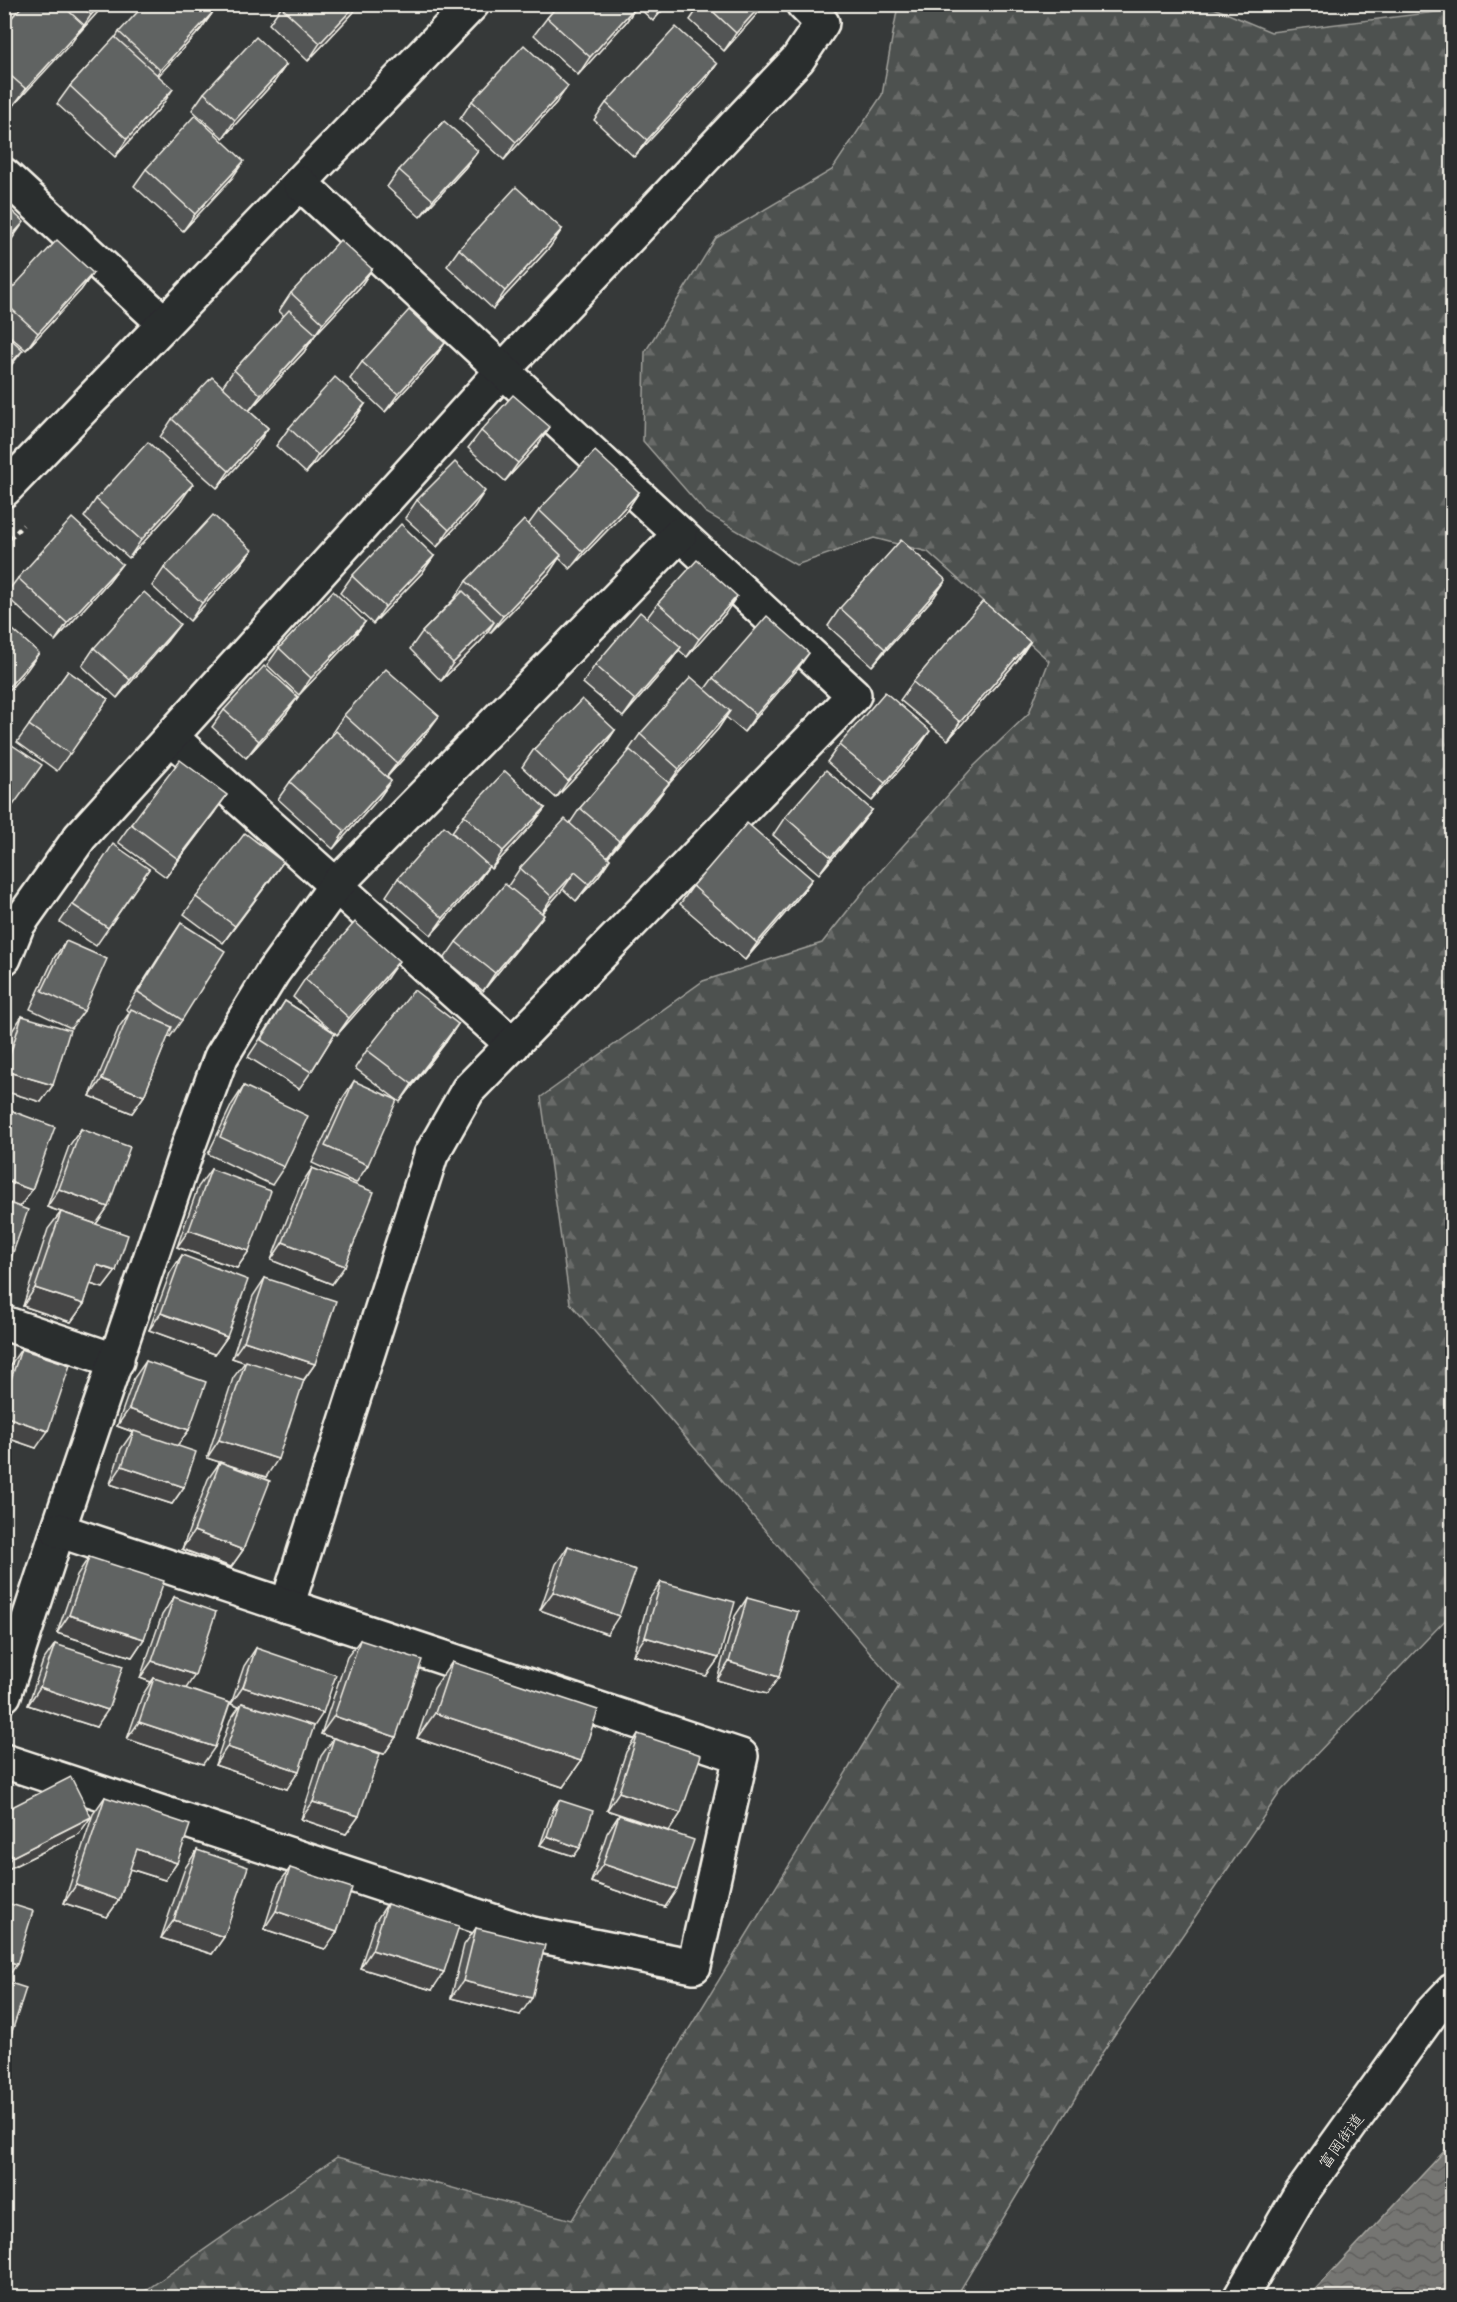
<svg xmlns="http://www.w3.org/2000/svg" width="1457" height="2302" font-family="'Playpen Sans','Klee One',sans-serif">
<defs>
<pattern id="forest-firs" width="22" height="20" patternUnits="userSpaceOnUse" patternTransform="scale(1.5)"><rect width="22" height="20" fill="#4e514f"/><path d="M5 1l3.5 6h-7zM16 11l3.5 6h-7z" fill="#686a68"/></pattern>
<pattern id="water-waves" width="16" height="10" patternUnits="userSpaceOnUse" patternTransform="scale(1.5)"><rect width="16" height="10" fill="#757572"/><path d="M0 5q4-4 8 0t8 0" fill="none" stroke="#5f5e5c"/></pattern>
</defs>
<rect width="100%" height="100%" fill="#363939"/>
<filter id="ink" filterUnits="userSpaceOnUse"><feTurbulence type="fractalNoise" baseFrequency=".0167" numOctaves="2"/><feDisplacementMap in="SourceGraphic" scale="12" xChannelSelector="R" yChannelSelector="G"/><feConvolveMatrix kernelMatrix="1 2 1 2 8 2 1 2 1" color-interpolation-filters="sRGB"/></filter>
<g filter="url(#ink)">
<polygon fill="url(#forest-firs)" stroke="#a1a19c" stroke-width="1.5" points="898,5 1207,5 1271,32 1452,10 1452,1613 1281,1791 1102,2053 956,2297 135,2298 337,2157 572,2220 899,1686 570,1303 541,1097 703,981 822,943 869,884 973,767 1029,713 1049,661 928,552 874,538 796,565 705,512 643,441 645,352 716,238 832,170 882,95"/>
<polygon fill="url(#water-waves)" stroke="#a8a7a1" stroke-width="1.5" points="1452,2143 1452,2297 1308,2297"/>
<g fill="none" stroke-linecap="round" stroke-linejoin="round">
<defs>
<g id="minor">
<polyline points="4,175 164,323"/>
<polyline points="4,490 472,4"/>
<polyline points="171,737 513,1045"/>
<polyline points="4,958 17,926 80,837 504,369 798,59 822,23 803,4"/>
<polyline points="4,1323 117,1361"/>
<polyline points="287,1606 431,1155 468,1090 854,695 300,183"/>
<polyline points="4,1695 58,1530 188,1147 221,1057 273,972 336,885 680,534"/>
<polyline points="4,1761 532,1934 694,1966 741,1756 58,1530"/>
<polyline points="1240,2298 1298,2198 1431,2013 1452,1991"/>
</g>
</defs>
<use href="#minor" stroke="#f4f1e8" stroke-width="38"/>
<polyline stroke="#f4f1e8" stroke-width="4" stroke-dasharray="4.5 4.5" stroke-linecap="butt" points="4,545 23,525"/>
<use href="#minor" stroke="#2a2d2e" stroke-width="33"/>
</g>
<g fill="#535554" stroke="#f4f1e8" stroke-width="1.5">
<polygon points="24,4 105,4 13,106 4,98 4,26"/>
<polygon points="283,4 359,4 353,13 308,61 269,24"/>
<polygon points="559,4 668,4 653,21 637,6 626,22 578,75 534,35 547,18"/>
<polygon points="701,4 766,4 724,51 690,20"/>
<polygon points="213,12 201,29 158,76 161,107 115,157 57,104 70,86 116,37 119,32"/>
<polygon points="717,64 705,81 634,157 594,120 606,103"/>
<polygon points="286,65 274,82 223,138 192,110 204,93"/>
<polygon points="472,101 556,103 504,160 460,119"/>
<polygon points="478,151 465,168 420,217 387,187 399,170"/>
<polygon points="146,169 232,178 183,231 134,186"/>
<polygon points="562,229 550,247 493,309 447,266 459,249"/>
<polygon points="372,269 360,287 315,335 304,352 249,411 268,428 256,446 217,488 160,437 172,419 222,387 234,370 284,316 279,311 291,293"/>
<polygon points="93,273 81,290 26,350 4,331 4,297"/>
<polygon points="445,343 432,361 385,412 350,379 362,362"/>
<polygon points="365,404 353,422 306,473 276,446 289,428"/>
<polygon points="481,431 538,445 505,481 468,448"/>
<polygon points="639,492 627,510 570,569 559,558 549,573 490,633 488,631 482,640 441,681 410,649 422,632 454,599 466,581 528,525 539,510"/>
<polygon points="96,499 181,501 129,558 84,517"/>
<polygon points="417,500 473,509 437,547 405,518"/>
<polygon points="252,550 239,567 190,621 152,586 164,568"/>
<polygon points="434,556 422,573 373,624 340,593 352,576"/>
<polygon points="122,564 109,581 55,641 5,595 18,578"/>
<polygon points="934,597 872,666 828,626 840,608"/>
<polygon points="658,603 725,614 687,657 679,650 668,665 623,717 583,683 595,665 647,618"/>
<polygon points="365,622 352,639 299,695 267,665 279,648"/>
<polygon points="167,641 117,698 82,666 94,648"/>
<polygon points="1030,642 1018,660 948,740 900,700 913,682"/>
<polygon points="797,670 744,732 726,717 718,729 667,786 656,801 608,857 610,859 598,877 576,901 563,889 542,913 544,915 531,932 483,991 444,959 456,942 508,886 520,868 570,823 580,808 629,752 628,751 640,734 705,689 713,678"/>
<polygon points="68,671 108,699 57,771 17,742"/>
<polygon points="298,697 286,714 246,758 212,727 224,710"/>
<polygon points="344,715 426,734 387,777 391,781 379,798 333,849 278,799 290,782 333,734 332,733"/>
<polygon points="615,730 603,748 556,798 522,767 534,749"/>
<polygon points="839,745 918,749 872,801 827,762"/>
<polygon points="545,808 532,825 491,869 488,866 477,883 431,935 386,896 398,878 468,848 452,832 464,815"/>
<polygon points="872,810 859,827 819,874 773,835 785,817"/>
<polygon points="214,813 166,877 118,842 131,824"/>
<polygon points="101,862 149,869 96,946 60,922"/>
<polygon points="283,862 223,943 184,914 196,897"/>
<polygon points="812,879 800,896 745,960 680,904 693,886"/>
<polygon points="181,923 182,1020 170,1037 168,1036 144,1096 132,1113 90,1096 119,1027 130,1012 126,1009 169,941"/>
<polygon points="66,941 84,1011 71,1028 30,1009 54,958"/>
<polygon points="387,978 337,1035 335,1033 311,1072 299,1089 248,1057 285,1001 332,1031 293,997 305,979"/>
<polygon points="22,1016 53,1085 41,1102 4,1091 4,1051 10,1034"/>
<polygon points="458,1024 446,1042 400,1102 355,1068 367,1050"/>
<polygon points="354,1081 368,1165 356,1183 312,1163 342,1099"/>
<polygon points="244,1086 284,1167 272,1185 208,1154 232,1104"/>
<polygon points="81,1129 108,1207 96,1224 116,1271 103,1288 90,1284 84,1304 71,1322 23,1306 48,1229 61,1212 81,1219 47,1207 69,1146"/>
<polygon points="312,1168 332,1284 271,1260 300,1186"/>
<polygon points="211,1169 249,1251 237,1268 177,1247 198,1187"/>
<polygon points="182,1255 227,1337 215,1354 149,1330 170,1273"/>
<polygon points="265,1278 315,1364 304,1380 266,1477 207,1458 233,1378 245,1362 232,1358 253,1296"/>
<polygon points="21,1349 36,1448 4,1437 4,1381 9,1367"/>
<polygon points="146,1361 177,1446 184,1487 172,1504 110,1484 121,1449 133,1432 117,1426 134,1378"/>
<polygon points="220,1462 243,1550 231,1567 182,1549 208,1479"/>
<polygon points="568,1546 607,1634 540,1610 556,1564"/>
<polygon points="89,1557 144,1639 132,1657 57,1633 77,1575"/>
<polygon points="661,1582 719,1658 706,1676 633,1655 649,1599"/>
<polygon points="174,1597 186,1689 203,1764 127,1739 142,1696 151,1682 140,1678 162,1615"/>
<polygon points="747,1598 767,1694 717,1680 735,1616"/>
<polygon points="360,1640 396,1737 384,1754 321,1734 347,1657"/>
<polygon points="55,1644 96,1727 28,1705 43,1661"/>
<polygon points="256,1648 287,1789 215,1765 230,1720 239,1707 231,1704 244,1666"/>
<polygon points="452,1662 581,1761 563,1787 417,1738 434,1688"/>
<polygon points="638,1734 681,1813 669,1831 607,1810 626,1752"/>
<polygon points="334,1738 359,1816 346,1834 301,1819 321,1756"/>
<polygon points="105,1797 177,1863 165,1880 130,1869 119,1900 107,1917 64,1903 93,1814"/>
<polygon points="559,1800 574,1856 540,1845 553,1809"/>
<polygon points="4,1811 79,1834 4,1871"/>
<polygon points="619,1815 665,1907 591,1882 607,1833"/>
<polygon points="197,1850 224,1937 212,1954 161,1938 185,1868"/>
<polygon points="290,1868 325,1949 264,1929 278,1885"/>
<polygon points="387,1904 432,1990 360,1968 375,1922"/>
<polygon points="476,1928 520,2015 451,1998 464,1945"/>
</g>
<g fill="#444545" stroke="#f4f1e8" stroke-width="1.5">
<polygon points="101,4 105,4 79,33 91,15"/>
<polygon points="357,4 359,4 353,13 308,61 320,43"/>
<polygon points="638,4 626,22 578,75 590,57"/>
<polygon points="665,4 668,4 653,21"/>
<polygon points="762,4 766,4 724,51 736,33"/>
<polygon points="213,12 201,29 148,87 160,70"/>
<polygon points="84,25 72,42 13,106 26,89"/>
<polygon points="717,64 705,81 634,157 647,140"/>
<polygon points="286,65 274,82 223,138 235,120"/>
<polygon points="568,86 556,103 504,160 516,142"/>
<polygon points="173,89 161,107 115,157 127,139"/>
<polygon points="478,151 465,168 420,217 433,200"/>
<polygon points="244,161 232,178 183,231 195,214"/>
<polygon points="24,222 12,239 4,248 4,244"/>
<polygon points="562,229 550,247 493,309 505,291"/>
<polygon points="372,269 360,287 315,335 304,352 248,412 261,395 312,339 323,323"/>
<polygon points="93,273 81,290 26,350 38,333"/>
<polygon points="445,343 432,361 385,412 398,394"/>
<polygon points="23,350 10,367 4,374 4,370"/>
<polygon points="365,404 353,422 306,473 318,455"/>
<polygon points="550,427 538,445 505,481 518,463"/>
<polygon points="268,428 256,446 217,488 229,471"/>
<polygon points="193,484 181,501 129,558 141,540"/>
<polygon points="485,491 473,509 437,547 449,530"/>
<polygon points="639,492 627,510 570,569 583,552"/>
<polygon points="252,550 239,567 190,621 202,603"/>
<polygon points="561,555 549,573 490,633 503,616"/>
<polygon points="434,556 422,573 373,624 385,607"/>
<polygon points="122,564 109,581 55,641 67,623"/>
<polygon points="946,580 934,597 872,666 885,649"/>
<polygon points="737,596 725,614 687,657 699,639"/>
<polygon points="365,622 352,639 299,695 311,678"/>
<polygon points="494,622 482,640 441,681 453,663"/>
<polygon points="180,624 167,641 117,698 130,680"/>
<polygon points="1030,642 1018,660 948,740 960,722"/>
<polygon points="681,647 668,665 623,717 635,700"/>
<polygon points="39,653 27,670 4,696 4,692"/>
<polygon points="809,653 797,670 744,732 756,715"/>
<polygon points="298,697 286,714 246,758 259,741"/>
<polygon points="730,711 718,729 667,786 679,769"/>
<polygon points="439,716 426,734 384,780 397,763"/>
<polygon points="615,730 603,748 556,798 568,781"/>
<polygon points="930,731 918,749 872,801 885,783"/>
<polygon points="391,781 379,798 333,849 345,831"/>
<polygon points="669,783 656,801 606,858 619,841"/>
<polygon points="227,795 214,813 166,877 178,859"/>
<polygon points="545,808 532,825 491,869 503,851"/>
<polygon points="872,810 859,827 819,874 831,857"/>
<polygon points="610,859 598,877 576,901 589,884"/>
<polygon points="283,862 271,879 223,943 235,926"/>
<polygon points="489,866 477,883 431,935 443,918"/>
<polygon points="575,872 563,889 540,915 552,897"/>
<polygon points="812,879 800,896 745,960 757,943"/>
<polygon points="544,915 531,932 483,991 495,973"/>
<polygon points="399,961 387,978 337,1035 349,1018"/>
<polygon points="458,1024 446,1042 400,1102 412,1084"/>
<polygon points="5,1071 53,1085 41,1102 4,1091 4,1072"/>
<polygon points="102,1079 144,1096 132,1113 90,1096"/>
<polygon points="4,1180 32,1190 19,1208 4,1202"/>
<polygon points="59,1189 108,1207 96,1224 47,1207"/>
<polygon points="189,1230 249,1251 237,1268 177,1247"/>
<polygon points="283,1242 345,1266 332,1284 271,1260"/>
<polygon points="4,1262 9,1264 4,1270"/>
<polygon points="97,1265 116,1271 103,1288 85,1282"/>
<polygon points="35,1288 84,1304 71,1322 23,1306"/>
<polygon points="161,1313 227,1337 215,1354 149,1330"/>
<polygon points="244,1341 315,1364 302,1382 232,1358"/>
<polygon points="129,1409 189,1430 176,1447 117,1426"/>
<polygon points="4,1416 48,1431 36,1448 4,1437"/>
<polygon points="219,1440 278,1459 266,1477 207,1458"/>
<polygon points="122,1466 184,1487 172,1504 110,1484"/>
<polygon points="194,1531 243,1550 231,1567 182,1549"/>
<polygon points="553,1592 619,1616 607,1634 540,1610"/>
<polygon points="69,1615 144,1639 132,1657 57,1633"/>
<polygon points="645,1637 719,1658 706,1676 633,1655"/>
<polygon points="152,1661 195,1675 183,1693 154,1678 151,1682 140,1678"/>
<polygon points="729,1662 779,1677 767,1694 717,1680"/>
<polygon points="40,1687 108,1710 96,1727 28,1705"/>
<polygon points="243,1687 323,1713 311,1731 242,1703 239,1707 231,1704"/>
<polygon points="435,1713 581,1761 563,1787 417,1738"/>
<polygon points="334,1716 396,1737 384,1754 321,1734"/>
<polygon points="139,1722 215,1747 203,1764 127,1739"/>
<polygon points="227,1747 299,1771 287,1789 215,1765"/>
<polygon points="619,1792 681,1813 669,1831 607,1810"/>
<polygon points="313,1802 359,1816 346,1834 301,1819"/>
<polygon points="91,1817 79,1834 4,1871 4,1867 12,1857"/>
<polygon points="547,1836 580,1848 574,1856 540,1845"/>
<polygon points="137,1849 177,1863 165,1880 124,1867"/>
<polygon points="603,1864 677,1889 665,1907 591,1882"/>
<polygon points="76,1885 119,1900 107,1917 64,1903"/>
<polygon points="276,1911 337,1932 325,1949 264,1929"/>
<polygon points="174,1920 224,1937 212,1954 161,1938"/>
<polygon points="372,1950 444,1972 432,1990 360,1968"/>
<polygon points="4,1960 17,1964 5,1981 4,1981"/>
<polygon points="463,1981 532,1998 520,2015 451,1998"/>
<polygon points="4,2039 9,2041 4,2046"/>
</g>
<g fill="#616362" stroke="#f4f1e8" stroke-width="1.5">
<polygon points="24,4 61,4 84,25 26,89 4,70 4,26"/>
<polygon points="79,4 101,4 91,15"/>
<polygon points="145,4 205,4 213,12 160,70 119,32"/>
<polygon points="283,4 357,4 320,43 281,7"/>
<polygon points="559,4 638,4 590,57 547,18"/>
<polygon points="705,4 762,4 736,33"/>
<polygon points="676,27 717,64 647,140 606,103"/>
<polygon points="115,37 173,89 127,139 70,86"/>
<polygon points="256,37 286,65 235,120 204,93"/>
<polygon points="524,45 568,86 516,142 472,101"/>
<polygon points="195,115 244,161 195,214 146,169"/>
<polygon points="444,121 478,151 433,200 399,170"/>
<polygon points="516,187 562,229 505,291 459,249"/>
<polygon points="4,204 24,222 4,244"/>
<polygon points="57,240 93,273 38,333 4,302 4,297"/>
<polygon points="340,240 372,269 323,323 291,293"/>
<polygon points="289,310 316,334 261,395 234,370"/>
<polygon points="409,310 445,343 398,394 362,362"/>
<polygon points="4,333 23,350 4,370"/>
<polygon points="212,377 268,428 229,471 172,419"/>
<polygon points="335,377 365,404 318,455 289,428"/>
<polygon points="513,395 550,427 518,463 481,431"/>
<polygon points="148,442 193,484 141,540 96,499"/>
<polygon points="595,451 639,492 583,552 539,510"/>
<polygon points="455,462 485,491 449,530 417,500"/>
<polygon points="213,515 252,550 202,603 164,568"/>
<polygon points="72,518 122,564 67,623 18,578"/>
<polygon points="524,520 561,555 503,616 466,581"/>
<polygon points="401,524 434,556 385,607 352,576"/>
<polygon points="901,540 946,580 885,649 840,608"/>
<polygon points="697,560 737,596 699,639 658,603"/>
<polygon points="333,591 365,622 311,678 279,648"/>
<polygon points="463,591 494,622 453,663 422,632"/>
<polygon points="144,592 180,624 130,680 94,648"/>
<polygon points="983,601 1030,642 960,722 913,682"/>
<polygon points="640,612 681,647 635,700 595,665"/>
<polygon points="767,616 809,653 756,715 713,678"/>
<polygon points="4,622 39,653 4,692"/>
<polygon points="264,666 298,697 259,741 224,710"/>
<polygon points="386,669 439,716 397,763 344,715"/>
<polygon points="68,671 108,699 70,754 29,725"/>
<polygon points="691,677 730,711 679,769 640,734"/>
<polygon points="885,692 930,731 885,783 839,745"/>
<polygon points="582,699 615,730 568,781 534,749"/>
<polygon points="336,731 391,781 345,831 290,782"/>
<polygon points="9,743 42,765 4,818 4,749"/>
<polygon points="630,750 669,783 619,841 580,808"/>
<polygon points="180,760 227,795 178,859 131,824"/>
<polygon points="826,770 872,810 831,857 785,817"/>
<polygon points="505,771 545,808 503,851 464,815"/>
<polygon points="565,819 610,859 589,884 575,872 552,897 520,868"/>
<polygon points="747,823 812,879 757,943 693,886"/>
<polygon points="444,826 489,866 443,918 398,878"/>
<polygon points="245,833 283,862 235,926 196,897"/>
<polygon points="113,844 149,869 108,928 73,905"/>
<polygon points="505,884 544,915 495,973 456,942"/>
<polygon points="355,922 399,961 349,1018 305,979"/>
<polygon points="181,923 225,951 182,1020 138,992"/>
<polygon points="66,941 107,959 84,1011 42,991"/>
<polygon points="414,990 458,1024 412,1084 367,1050"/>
<polygon points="285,1001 335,1033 311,1072 261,1040"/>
<polygon points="131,1009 172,1027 144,1096 102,1079"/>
<polygon points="22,1016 70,1030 53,1085 5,1071"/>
<polygon points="354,1081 397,1100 368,1165 325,1146"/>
<polygon points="244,1086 308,1116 284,1167 220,1137"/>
<polygon points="4,1108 55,1127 32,1190 4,1180"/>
<polygon points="81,1129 130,1147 108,1207 59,1189"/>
<polygon points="312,1168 374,1192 345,1266 283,1242"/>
<polygon points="211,1169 271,1191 249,1251 189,1230"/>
<polygon points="4,1201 28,1210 9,1264 4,1262"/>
<polygon points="61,1212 128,1235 116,1271 97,1265 84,1304 35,1288"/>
<polygon points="182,1255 248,1280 227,1337 161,1313"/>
<polygon points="265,1278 336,1301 315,1364 244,1341"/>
<polygon points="21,1349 70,1365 48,1431 4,1416 4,1400"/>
<polygon points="146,1361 206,1382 189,1430 129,1409"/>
<polygon points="246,1361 304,1380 278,1459 219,1440"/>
<polygon points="134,1431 196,1452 184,1487 122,1466"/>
<polygon points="220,1462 270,1481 243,1550 194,1531"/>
<polygon points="568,1546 636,1570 619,1616 553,1592"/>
<polygon points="89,1557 164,1581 144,1639 69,1615"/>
<polygon points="661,1582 735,1602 719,1658 645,1637"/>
<polygon points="174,1597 216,1612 195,1675 152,1661"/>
<polygon points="747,1598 798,1612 779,1677 729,1662"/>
<polygon points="360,1640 422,1660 396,1737 334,1716"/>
<polygon points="55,1644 123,1666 108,1710 40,1687"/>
<polygon points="256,1648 336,1675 323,1713 243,1687"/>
<polygon points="452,1662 598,1710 581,1761 435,1713"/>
<polygon points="154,1678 230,1703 215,1747 139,1722"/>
<polygon points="242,1703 314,1726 299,1771 227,1747"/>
<polygon points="638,1734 701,1755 681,1813 619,1792"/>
<polygon points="334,1738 380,1754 359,1816 313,1802"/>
<polygon points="71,1777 91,1817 12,1857 4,1842 4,1811"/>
<polygon points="105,1797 190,1825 177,1863 137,1849 119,1900 76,1885"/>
<polygon points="559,1800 593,1811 580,1848 547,1836"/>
<polygon points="619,1815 694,1840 677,1889 603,1864"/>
<polygon points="197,1850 248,1867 224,1937 174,1920"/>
<polygon points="290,1868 352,1888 337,1932 276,1911"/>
<polygon points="4,1902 33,1911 17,1964 4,1960"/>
<polygon points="387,1904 459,1926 444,1972 372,1950"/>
<polygon points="476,1928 545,1945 532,1998 463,1981"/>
<polygon points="4,1981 26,1988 9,2041 4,2039"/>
</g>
</g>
<g text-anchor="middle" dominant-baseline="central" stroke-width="4.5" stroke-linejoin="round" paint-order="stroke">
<g font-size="16" fill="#f4f1e8" stroke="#2a2d2e">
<text transform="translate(1340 2140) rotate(-54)">富岡街道</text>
</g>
</g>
<rect width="1457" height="2302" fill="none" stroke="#2a2d2e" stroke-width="24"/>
<rect x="12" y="12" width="1433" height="2278" fill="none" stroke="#f4f1e8" stroke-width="2" filter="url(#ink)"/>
</svg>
